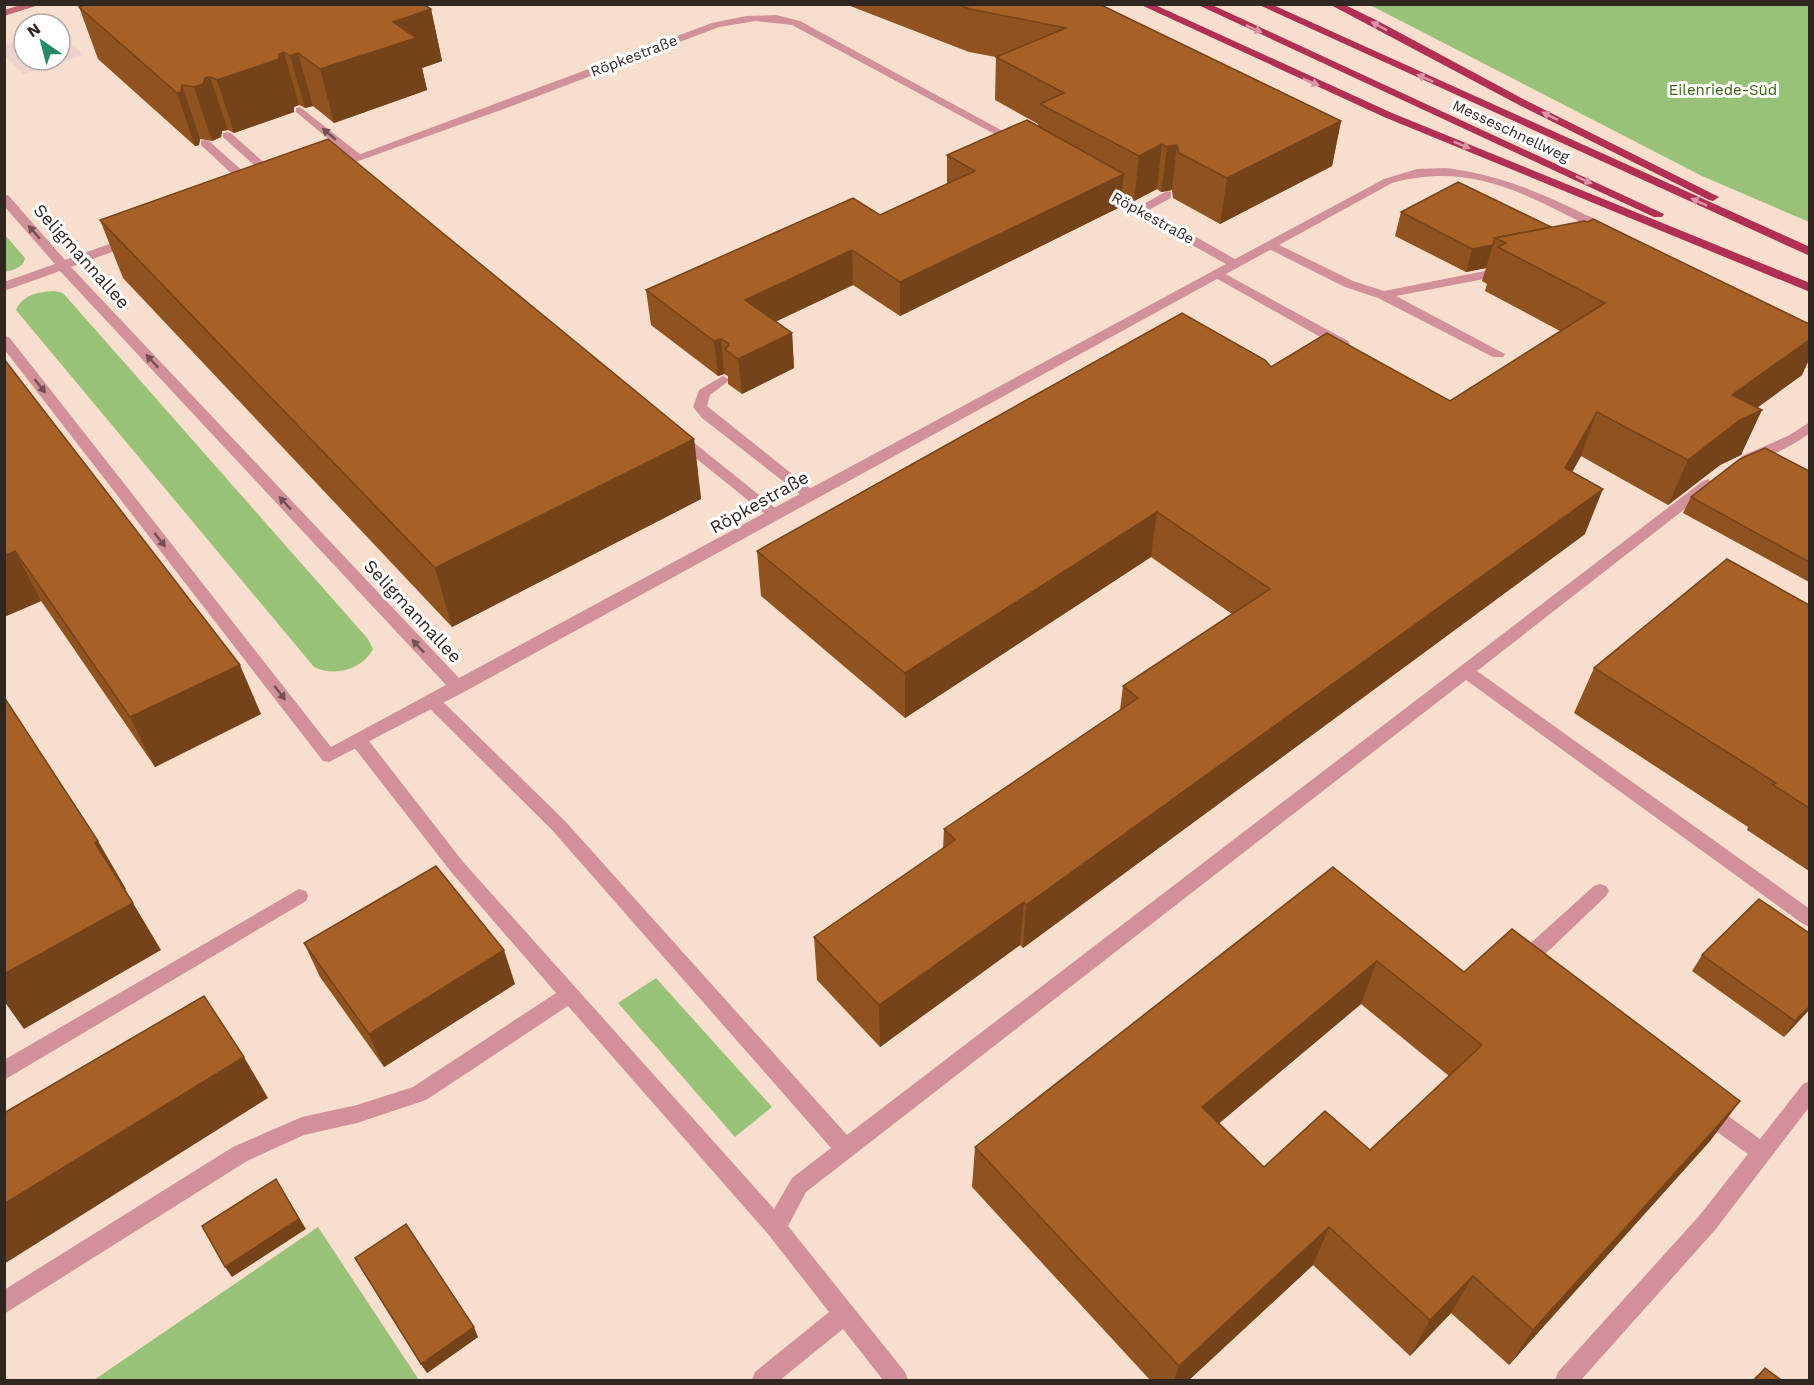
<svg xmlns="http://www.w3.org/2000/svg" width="1814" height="1385" font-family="'Work Sans',sans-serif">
<rect width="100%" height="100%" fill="#f8decc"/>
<polygon fill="#ecd3cd" points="60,33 84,55 23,74 5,56 5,45 24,39 24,60 60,60"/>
<g fill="#98c277">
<polygon points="1370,5 1809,5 1809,222 1702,176"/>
<path d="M5,235L25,258C23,268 13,270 5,272Z"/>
<path d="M54,291L63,293L368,639L373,649C362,670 334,677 314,667L16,310C22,295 38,292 54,291Z"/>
<polygon points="656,978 772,1107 735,1137 618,1003"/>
<polygon points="318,1227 419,1380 94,1380"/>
</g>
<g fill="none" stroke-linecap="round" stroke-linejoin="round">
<g fill="#d1909a" fill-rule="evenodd">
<polygon points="300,107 361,155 361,159 353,159 296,112 296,108"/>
<polygon points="227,132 231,133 280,177 280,181 272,181 223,137 223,133"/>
<polygon points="205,140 209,141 257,184 257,190 249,190 201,145 201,141"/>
<polygon points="1167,191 1171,192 1171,198 1143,213 1139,214 1133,210"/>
<polygon points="1271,241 1353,281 1384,291 1505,267 1509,268 1511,271 1505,275 1396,296 1505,354 1503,357 1493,357 1378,298 1345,287 1267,248 1265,245 1267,242"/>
<polygon points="1218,270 1348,341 1350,344 1348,347 1338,347 1214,277 1212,274"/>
<polygon points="723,376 730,380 710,395 707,406 816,493 818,496 816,499 806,499 702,418 693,407 699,390"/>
<path d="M1810,422V433C1797,443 1756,466 1742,462L1740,459L1742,456L1788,436Z"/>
<polygon points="677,432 682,433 780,512 782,515 780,518 770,518 672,439 670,436"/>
<polygon points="1708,479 1715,484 1713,487 1477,671 1810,909 1810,927 1803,924 1466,680 806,1192 788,1226 905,1372 908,1380 883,1380 843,1329 780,1380 752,1380 755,1372 829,1312 768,1234 568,1006 426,1100 357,1123 304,1135 247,1161 4,1314 4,1290 233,1147 302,1117 357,1105 413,1087 556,993 452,873 353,746 351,741 353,736 359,735 365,736 464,863 774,1209 792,1178 831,1148 553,831 427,706 425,702 427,698 439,698 565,821 847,1135 1703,481"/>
<polygon points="1600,884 1606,886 1609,891 1606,896 1540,959 1536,971 1529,973 1522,971 1519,965 1524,949 1594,886"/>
<polygon points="299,889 306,891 308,896 306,901 4,1080 4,1060"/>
<polygon points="1810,1081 1810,1106 1715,1230 1581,1380 1555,1380 1558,1372 1699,1216 1748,1154 1699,1119 1696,1112 1699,1105 1706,1103 1713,1105 1760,1139 1803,1084"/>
</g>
<g fill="#d1909a" fill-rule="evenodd">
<polygon points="776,15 800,21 1023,142 1021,144 1013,144 792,25 756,21 719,27 512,106 336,169 332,170 326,167 712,23 746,16"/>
<path d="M1446,168C1495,174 1537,191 1582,213C1592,218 1606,223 1614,231L1612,234H1604C1532,198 1475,160 1392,183L464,692L329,762L323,761L4,349V336L9,337L331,747L446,685L60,271L4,291V282L55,264L4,206V195H8L65,260L126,238H134L136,241L134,244L71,267L459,678L1226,264L1099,193V187H1107L1235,259L1384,179L1417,169Z"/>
</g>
<polygon fill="#c36676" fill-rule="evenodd" points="24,4 42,4 4,16 4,10"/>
<g fill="#b02f52" fill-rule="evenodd">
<polygon points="1139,4 1153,4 1392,113 1810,283 1810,292 1384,117"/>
<polygon points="1196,4 1210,4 1664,214 1662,217 1654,217"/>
<polygon points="1257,4 1271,4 1810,247 1810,256"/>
<polygon points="1329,4 1343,4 1376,20 1527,101 1719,197 1713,201 1709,200 1519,105"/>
</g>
</g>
<g fill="#905320" fill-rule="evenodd">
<polygon points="845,4 1099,4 1341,121 1332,166 1220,224 1173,198 1172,190 1161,192 1157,189 1134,201 1122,194 1120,207 900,316 853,285 776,321 792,333 794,368 742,394 728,384 728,376 724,374 718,376 651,325 646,290 880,215 947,184 947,155 1038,127 1038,124 995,100 996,57 969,52"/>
<polygon points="79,7 431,9 442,61 422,68 427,90 334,123 313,106 305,108 299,105 294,107 294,112 234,133 228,130 222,131 221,137 212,141 200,139 199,145 195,146 98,59"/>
<polygon points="1458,182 1802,375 1757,408 1741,455 1720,465 1668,505 1581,456 1572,472 1585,534 1023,948 1020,945 880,1047 817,980 814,937 943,848 944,829 1120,710 1123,686 1232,614 1151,557 905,718 761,596 757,551 1271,367 1450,401 1560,331 1485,291 1487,284 1482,281 1486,268 1466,272 1395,236 1401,212"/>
<polygon points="100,220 694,439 701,499 452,627 123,278"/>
<polygon points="4,359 261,714 155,767 41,601 4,617"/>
<polygon points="1809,471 1809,582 1683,513 1691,497"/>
<polygon points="1809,605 1809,871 1747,830 1748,827 1574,713 1594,668"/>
<path d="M1333,867L1464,972L1740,1101L1710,1141L1509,1365L1451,1313L1410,1356L1313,1265L1189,1380H1150L972,1187L975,1147ZM1361,1004L1449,1076L1370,1150L1264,1167L1219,1123Z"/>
<polygon points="304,943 515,984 384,1067 320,977"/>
<polygon points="1702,955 1809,1010 1784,1037 1692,971"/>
<polygon points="355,1258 478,1337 427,1373"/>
<polygon points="1765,1368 1781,1380 1752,1380"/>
</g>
<g fill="#75431a">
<polygon points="431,9 442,61 422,68 427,90 334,123 320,69 393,22"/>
<polygon points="284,52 299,105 294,107 294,112 234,133 217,80"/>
<polygon points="298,53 313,106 305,108 290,56"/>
<polygon points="210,77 228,130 222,131 221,137 212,141 194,87 205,78"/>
<polygon points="182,85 200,139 199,145 195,146 177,93"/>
<polygon points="1341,121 1332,166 1220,224 1227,178"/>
<polygon points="1162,144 1157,189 1134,201 1139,156"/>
<polygon points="1177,145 1172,190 1161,192 1167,147"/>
<polygon points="1124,174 1120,207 900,316 900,282"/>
<polygon points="1493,245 1486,268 1466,272 1472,249"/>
<polygon points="852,250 853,285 748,335 745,300"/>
<polygon points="792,333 794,368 742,394 738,359"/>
<polygon points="721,339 724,374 718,376 714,341"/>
<polygon points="1809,340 1809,360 1802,375 1712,440 1732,395"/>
<polygon points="1762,410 1741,455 1720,465 1668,505 1688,460 1740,420"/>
<polygon points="1597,412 1581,456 1549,513 1565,468"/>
<polygon points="694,439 701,499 452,627 435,568"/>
<polygon points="1603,489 1585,534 1023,948 1026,905"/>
<polygon points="1157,512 1151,557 905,718 905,673"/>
<polygon points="15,551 41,601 4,617 4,556"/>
<polygon points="240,665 261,714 155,767 130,717"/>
<polygon points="98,841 126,889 123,891 95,843"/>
<polygon points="1024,902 1020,945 880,1047 879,1005"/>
<polygon points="133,903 161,950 24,1029 4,1001 4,974"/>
<polygon points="504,950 515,984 384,1067 369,1034"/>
<polygon points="1377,961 1361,1004 1191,1147 1202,1107"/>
<polygon points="1809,1007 1809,1010 1784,1037 1795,1021"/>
<polygon points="244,1057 268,1098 4,1264 4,1204"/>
<polygon points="1740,1101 1710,1141 1509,1365 1533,1330"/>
<polygon points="276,1179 306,1229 232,1277 225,1267"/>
<polygon points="1329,1227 1313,1265 1189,1380 1174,1380 1179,1366"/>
<polygon points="1473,1276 1451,1313 1410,1356 1430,1320"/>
<polygon points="474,1327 478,1337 427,1373 421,1364"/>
</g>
<g fill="#a76025" stroke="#75431a" stroke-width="1.5" fill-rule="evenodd">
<polygon points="88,4 423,4 431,9 393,22 416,38 320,69 298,53 290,56 284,52 279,54 279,59 217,80 210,77 205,78 203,84 194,87 182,85 181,92 177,93 79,7"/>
<polygon points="957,4 1099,4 1341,121 1227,178 1179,153 1177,145 1167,147 1162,144 1139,156 1040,104 1064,93 996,57 1066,28 970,9"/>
<polygon points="1027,120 1124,174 900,282 852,250 745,300 792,333 738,359 725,349 729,345 728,343 721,339 714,341 646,290 853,198 880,215 975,171 947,155"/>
<polygon points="328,139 694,439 435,568 100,220"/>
<polygon points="1458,182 1551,227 1495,238 1493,245 1472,249 1401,212"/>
<polygon points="1593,219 1809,324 1809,340 1732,395 1762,410 1740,420 1688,460 1597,412 1565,468 1603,489 1026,905 1024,902 879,1005 814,937 955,840 944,829 1138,698 1123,686 1270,589 1157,512 905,673 757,551 1182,313 1265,360 1271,367 1327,333 1450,401 1605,303 1498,247 1506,243 1495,238 1584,221 1588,222"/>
<polygon points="4,359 240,665 130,717 15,551 4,556"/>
<polygon points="1765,448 1809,471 1809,562 1691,497 1740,459"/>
<polygon points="1727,559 1809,605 1809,808 1773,785 1776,783 1594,668"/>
<polygon points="4,697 98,841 95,843 133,903 4,974"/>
<polygon points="436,866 504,950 369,1034 304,943"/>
<path d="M1333,867L1464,972L1512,929L1740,1101L1533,1330L1473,1276L1430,1320L1329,1227L1179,1366L975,1147ZM1377,961L1482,1045L1370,1150L1325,1111L1264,1167L1202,1107Z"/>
<polygon points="1759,899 1809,933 1809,1007 1795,1021 1702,955"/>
<polygon points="204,996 244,1057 4,1204 4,1113"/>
<polygon points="276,1179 299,1219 225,1267 202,1226"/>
<polygon points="406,1224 474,1327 421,1364 355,1258"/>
<polygon points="1765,1368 1781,1380 1755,1380"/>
</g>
<defs><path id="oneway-solid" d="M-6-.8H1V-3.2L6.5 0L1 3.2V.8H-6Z" transform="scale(1.5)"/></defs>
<g fill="#d897a8">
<use href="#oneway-solid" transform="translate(1379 26) rotate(-152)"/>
<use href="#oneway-solid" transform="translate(1254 29) rotate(25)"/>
<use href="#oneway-solid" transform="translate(1425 78) rotate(-156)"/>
<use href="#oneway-solid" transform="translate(1311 82) rotate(23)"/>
<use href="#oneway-solid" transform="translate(1550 116) rotate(-154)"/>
<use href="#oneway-solid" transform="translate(1462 145) rotate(22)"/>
<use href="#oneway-solid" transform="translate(1584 180) rotate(25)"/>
<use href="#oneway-solid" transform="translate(1699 202) rotate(-156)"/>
</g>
<g fill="#715151">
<use href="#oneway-solid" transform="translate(329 134) rotate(-140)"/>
<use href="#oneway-solid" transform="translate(34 232) rotate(-131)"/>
<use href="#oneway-solid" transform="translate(152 361) rotate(-133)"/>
<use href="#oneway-solid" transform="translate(40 386) rotate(52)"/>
<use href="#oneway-solid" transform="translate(285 503) rotate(-133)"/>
<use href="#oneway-solid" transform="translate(160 540) rotate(52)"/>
<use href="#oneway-solid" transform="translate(418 646) rotate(-133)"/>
<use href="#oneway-solid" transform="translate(280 693) rotate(52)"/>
</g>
<g text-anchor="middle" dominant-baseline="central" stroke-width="6" stroke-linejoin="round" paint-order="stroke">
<g font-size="15" fill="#312721" stroke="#fff">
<text transform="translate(634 56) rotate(-21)">Röpkestraße</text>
<text transform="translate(1511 131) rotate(25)">Messeschnellweg</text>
<text transform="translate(1153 218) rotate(29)">Röpkestraße</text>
</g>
<g font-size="15" fill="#3c6311" stroke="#fff">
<text x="1723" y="90">Eilenriede-Süd</text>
</g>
<g font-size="18" fill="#312721" stroke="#fff">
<text transform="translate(82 256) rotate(48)">Seligmannallee</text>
<text transform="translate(759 502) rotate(-29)">Röpkestraße</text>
<text transform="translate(413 611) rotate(47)">Seligmannallee</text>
</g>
</g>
<rect width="1814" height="1385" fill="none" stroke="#312721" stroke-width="12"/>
<g transform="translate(42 42) rotate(325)"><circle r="28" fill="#ffffff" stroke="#ada9a6" stroke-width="1.5"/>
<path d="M0-4.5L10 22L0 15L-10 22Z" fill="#258b67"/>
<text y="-9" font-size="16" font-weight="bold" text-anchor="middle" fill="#312721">N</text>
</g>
</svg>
